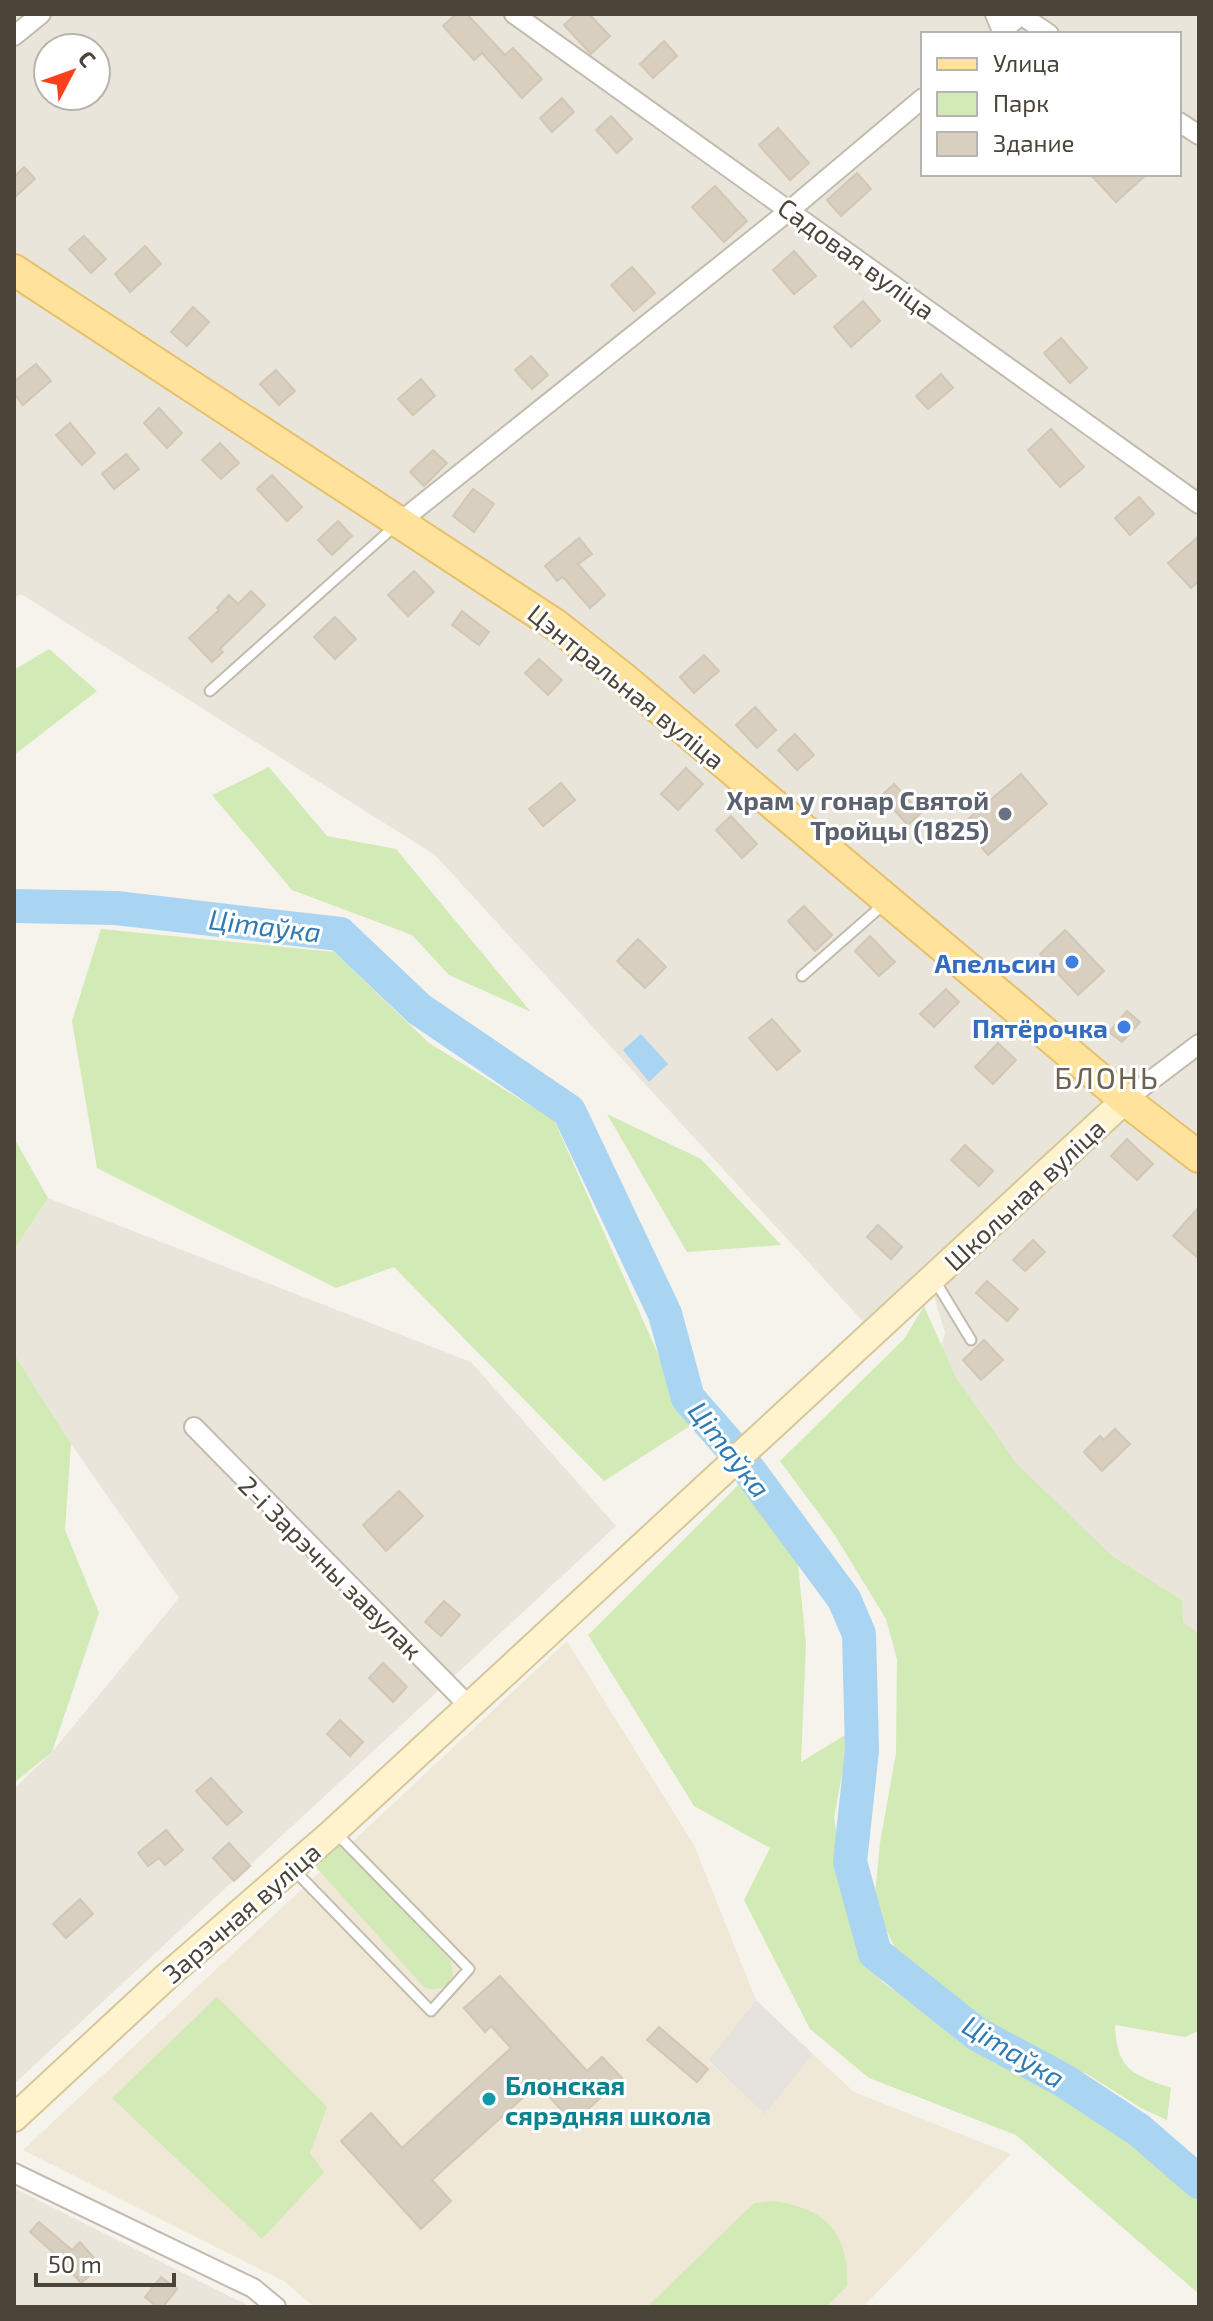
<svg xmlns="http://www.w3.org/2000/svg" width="1213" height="2321" font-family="'Exo 2',sans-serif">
<rect width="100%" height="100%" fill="#f6f3ec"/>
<g fill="#eae5da" fill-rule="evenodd">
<path d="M14,14H1199V1695L932,1375L945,1333L932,1289L878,1338L435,855L21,594L14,598ZM923,34H1179V174H923ZM48,48H96V96H48Z"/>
<polygon points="48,1198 471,1362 616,1526 14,2084 14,1789 52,1752 179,1598 71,1444 14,1354 14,1250"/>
<polygon points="14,2188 251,2307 14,2307"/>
</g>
<polygon fill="#e6e2dd" points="756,2000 813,2054 765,2115 708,2060"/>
<polygon fill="#efe8d6" points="567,1641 694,1845 756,2000 708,2061 765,2114 813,2054 854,2092 1011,2154 863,2307 314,2307 284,2281 23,2150"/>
<g fill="#d2eab5">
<polygon points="49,649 97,691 14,755 14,670"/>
<polygon points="269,767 327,836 396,849 531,1012 449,975 412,935 292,890 212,795"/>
<polygon points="101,929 334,952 429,1043 554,1120 690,1426 604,1481 394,1267 336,1288 97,1168 72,1021"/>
<polygon points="607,1114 701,1159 781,1245 687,1252"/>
<polygon points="14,1138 48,1198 14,1250"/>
<path d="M924,1306L955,1376L1016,1463L1112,1556L1182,1600L1183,1622L1199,1634V2031L1185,2037L1115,2025C1117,2071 1132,2074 1171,2088L1167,2120L1141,2108L1087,2074L1021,2047L982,2024L940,1995L896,1950L874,1905L880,1843L896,1753L897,1659L886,1619L834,1534L780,1461L904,1339Z"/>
<polygon points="14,1354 71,1444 65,1530 99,1613 52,1752 14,1783"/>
<polygon points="741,1482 797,1555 806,1644 801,1762 850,1732 834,1818 852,1912 882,1982 975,2044 1118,2131 1199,2200 1199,2294 1016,2135 869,2078 810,2029 744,1900 770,1848 694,1806 588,1635"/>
<path d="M341,1844L451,1961L453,1975C447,1988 436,1993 424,1987L316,1867Z"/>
<polygon points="217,1997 327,2107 310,2153 324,2172 262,2239 112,2098"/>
<path d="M773,2201C825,2208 849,2232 847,2286L826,2307H647L754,2203Z"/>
</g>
<polygon fill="#a9d4f2" points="641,1034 668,1064 649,1082 623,1050"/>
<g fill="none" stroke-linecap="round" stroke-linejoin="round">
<polyline stroke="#a9d4f2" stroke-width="34" points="14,906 116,908 340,934 419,1009 569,1111 665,1314 688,1398 737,1454 844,1599 859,1634 862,1750 850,1862 875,1953 977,2034 1063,2080 1139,2130 1199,2182"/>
</g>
<g fill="#d8cfc1" stroke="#d3c7b4" stroke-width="2">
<polygon points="456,14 467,14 505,55 513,48 542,79 522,98 482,53 474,60 443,26"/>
<polygon points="576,14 589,14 610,36 591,54 564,25"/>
<polygon points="664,41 677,56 653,78 640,64"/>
<polygon points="562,98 574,112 552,132 540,118"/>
<polygon points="611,116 632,139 617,153 596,130"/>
<polygon points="778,128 809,163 790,180 759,145"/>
<polygon points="24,167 35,179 14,198 14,177"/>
<polygon points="857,173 871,189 841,216 827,200"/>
<polygon points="1090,174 1147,174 1116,202"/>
<polygon points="715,186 747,221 724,242 692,207"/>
<polygon points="84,236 106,259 91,273 69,249"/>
<polygon points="145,246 161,264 130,292 115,274"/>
<polygon points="794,251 816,276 794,294 773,270"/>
<polygon points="632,267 655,293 634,311 611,285"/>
<polygon points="863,301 880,321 851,347 834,327"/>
<polygon points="193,307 209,322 187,346 171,332"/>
<polygon points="1061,338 1087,368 1070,383 1044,353"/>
<polygon points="531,356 548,375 532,389 515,370"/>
<polygon points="36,364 51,381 23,405 14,394 14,382"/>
<polygon points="276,370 295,391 279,405 260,384"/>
<polygon points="941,374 953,388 928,409 916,396"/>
<polygon points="421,379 435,396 413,415 398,399"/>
<polygon points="159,408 182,433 167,448 144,423"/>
<polygon points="70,423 95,453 82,465 56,435"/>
<polygon points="1051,429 1084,467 1060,487 1028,450"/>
<polygon points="220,443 239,463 221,479 202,460"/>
<polygon points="433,450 447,463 424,486 410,472"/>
<polygon points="126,454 139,469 114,489 102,474"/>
<polygon points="272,475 302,507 287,521 257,489"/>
<polygon points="473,489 494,504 474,532 453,516"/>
<polygon points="1139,497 1154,514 1130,535 1115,518"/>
<polygon points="338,521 352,536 332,555 318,540"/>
<polygon points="1199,536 1199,581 1191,588 1168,563"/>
<polygon points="579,538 592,554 578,564 605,595 590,608 563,577 557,581 545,566"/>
<polygon points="414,571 434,592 408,616 388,595"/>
<polygon points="251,591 265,605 220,649 223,652 212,662 189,638 219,610 217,608 229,595 238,604"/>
<polygon points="462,611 489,632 479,645 452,625"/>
<polygon points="335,617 356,639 335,659 314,637"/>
<polygon points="704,655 719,671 694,693 680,677"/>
<polygon points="539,659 562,680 548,695 525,673"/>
<polygon points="755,707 776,730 757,748 736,725"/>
<polygon points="795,734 814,755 797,770 778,750"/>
<polygon points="686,768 703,784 678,810 661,794"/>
<polygon points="1021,774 1047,804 988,855 962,824"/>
<polygon points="561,783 575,800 543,826 529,809"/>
<polygon points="894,784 921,813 908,825 881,796"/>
<polygon points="731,816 757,844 742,858 716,830"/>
<polygon points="804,906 832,935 815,951 788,921"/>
<polygon points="1065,930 1104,971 1078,995 1040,954"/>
<polygon points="870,936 895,962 879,976 855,951"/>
<polygon points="638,939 666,967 645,988 617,961"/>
<polygon points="946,989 959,1002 934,1027 920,1014"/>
<polygon points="1127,1011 1140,1022 1122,1042 1109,1032"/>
<polygon points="772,1019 800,1051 777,1070 749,1038"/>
<polygon points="998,1043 1016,1060 993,1084 975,1067"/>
<polygon points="1127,1139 1153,1164 1137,1180 1111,1156"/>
<polygon points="965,1145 993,1171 979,1186 951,1160"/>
<polygon points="1199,1207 1199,1259 1173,1236"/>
<polygon points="878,1225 902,1247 891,1259 867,1237"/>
<polygon points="1033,1240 1045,1252 1025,1271 1013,1260"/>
<polygon points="987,1281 1018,1309 1007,1321 976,1293"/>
<polygon points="984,1340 1003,1360 981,1380 963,1360"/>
<polygon points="1115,1429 1130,1444 1102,1471 1084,1452 1100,1436 1104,1440"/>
<polygon points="399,1491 423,1516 386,1551 363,1525"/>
<polygon points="444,1601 460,1615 441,1636 425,1622"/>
<polygon points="383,1663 407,1687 393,1702 369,1678"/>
<polygon points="340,1720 363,1742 350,1756 327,1734"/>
<polygon points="211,1778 242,1812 227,1825 196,1791"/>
<polygon points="166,1830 183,1850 165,1865 159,1858 148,1866 138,1853"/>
<polygon points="229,1843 250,1866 234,1881 213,1858"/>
<polygon points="80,1899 93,1914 66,1938 53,1924"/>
<polygon points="500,1976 587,2071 602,2057 622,2078 573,2123 538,2084 432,2180 451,2201 421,2229 341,2141 371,2113 402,2148 511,2048 491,2026 485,2032 464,2008"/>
<polygon points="659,2027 708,2069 697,2082 647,2040"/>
<polygon points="39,2222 72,2250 80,2242 101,2266 81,2283 57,2256 30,2232"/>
<polygon points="161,2277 177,2289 163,2307 157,2307 145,2297"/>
</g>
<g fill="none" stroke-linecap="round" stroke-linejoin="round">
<defs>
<g id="service">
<polyline points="210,691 395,526"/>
<polyline points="802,976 884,904"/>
<polyline points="934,1279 971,1340"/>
<polyline points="295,1871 431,2011 469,1969 335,1832"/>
</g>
<g id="minor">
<polyline points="514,14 1199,504"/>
<polyline points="995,14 1002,31 1022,14"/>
<polyline points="1021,15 1049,34"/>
<polyline points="14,36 41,14"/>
<polyline points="1179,122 1199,135"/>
<polyline points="401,521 790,210 923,98"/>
<polyline points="1125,1100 1199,1044"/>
<polyline points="194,1427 469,1706"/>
<polyline points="14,2173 253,2288 276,2307"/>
</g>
<polyline id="secondary" points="14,2118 166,1977 334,1831 1125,1100"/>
<polyline id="primary" points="14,270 556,625 622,677 1125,1100 1199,1157"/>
</defs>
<use href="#service" stroke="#c2bbae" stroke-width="13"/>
<use href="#minor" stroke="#c2bbae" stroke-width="22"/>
<use href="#secondary" stroke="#d6c79b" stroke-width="30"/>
<use href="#primary" stroke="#e6c16a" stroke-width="34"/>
<use href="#service" stroke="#fff" stroke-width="9"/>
<use href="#minor" stroke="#fff" stroke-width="18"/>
<use href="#secondary" stroke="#fff3cd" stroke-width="26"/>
<use href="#primary" stroke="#ffe39c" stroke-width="30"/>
</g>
<circle fill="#6b7280" stroke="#fff" stroke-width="3" cx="1005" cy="814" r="8"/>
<g fill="#3f7fe0" stroke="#fff" stroke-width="3">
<circle cx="1072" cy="962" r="8"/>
<circle cx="1124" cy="1027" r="8"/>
</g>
<circle fill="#0f9aa8" stroke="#fff" stroke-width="3" cx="489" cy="2099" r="8"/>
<g text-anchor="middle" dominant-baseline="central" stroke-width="6" stroke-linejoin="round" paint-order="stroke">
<g font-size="26" fill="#4b4439" stroke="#fff">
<text transform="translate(857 258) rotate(36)">Садовая вуліца</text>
<text transform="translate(627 686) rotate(39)">Цэнтральная вуліца</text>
<text transform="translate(1024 1194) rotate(-43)">Школьная вуліца</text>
<text transform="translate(331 1567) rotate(45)">2-і Зарэчны завулак</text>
<text transform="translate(241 1912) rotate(-41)">Зарэчная вуліца</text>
</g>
<g font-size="26" font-weight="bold" fill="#5b616d" stroke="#fff" text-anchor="end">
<text x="989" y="799">Храм у гонар Святой<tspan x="989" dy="30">Тройцы (1825)</tspan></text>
</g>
<g font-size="26" font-weight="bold" fill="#366cbe" stroke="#fff" text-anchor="end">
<text x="1056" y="962">Апельсин</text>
<text x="1108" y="1027">Пятёрочка</text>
</g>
<g font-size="26" font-weight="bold" fill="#0d838f" stroke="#fff" text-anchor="start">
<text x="505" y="2084">Блонская<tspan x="505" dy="30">сярэдняя школа</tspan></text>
</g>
<g font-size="28" font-style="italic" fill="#2e7ab2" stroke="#fff">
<text transform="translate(265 925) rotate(7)">Цітаўка</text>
<text transform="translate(730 1449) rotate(52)">Цітаўка</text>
<text transform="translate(1014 2051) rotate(31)">Цітаўка</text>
</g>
<g font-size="30" letter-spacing="2" fill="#6e6250" stroke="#fff">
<text x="1107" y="1077">БЛОНЬ</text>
</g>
</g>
<rect width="1213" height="2321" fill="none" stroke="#4b4439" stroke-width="32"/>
<rect x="921" y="32" width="260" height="144" fill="#ffffff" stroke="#b7b4b0" stroke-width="2"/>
<rect x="937" y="58" width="40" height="12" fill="#ffe39c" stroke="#b7b4b0" stroke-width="2"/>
<text x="993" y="72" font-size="24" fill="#4b4439">Улица</text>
<rect x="937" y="92" width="40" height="24" fill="#d2eab5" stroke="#b7b4b0" stroke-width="2"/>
<text x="993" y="112" font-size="24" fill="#4b4439">Парк</text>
<rect x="937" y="132" width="40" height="24" fill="#d8cfc1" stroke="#b7b4b0" stroke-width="2"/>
<text x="993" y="152" font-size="24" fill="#4b4439">Здание</text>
<g transform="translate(72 72) rotate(49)"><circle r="38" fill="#ffffff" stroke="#b7b4b0" stroke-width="2"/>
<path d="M0-6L14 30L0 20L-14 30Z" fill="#fc3f1d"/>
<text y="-12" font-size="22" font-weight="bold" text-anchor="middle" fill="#4b4439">С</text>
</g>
<path d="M36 2273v12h138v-12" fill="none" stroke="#4b4439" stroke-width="4"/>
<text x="48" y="2273" font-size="24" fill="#4b4439" stroke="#ffffff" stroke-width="6" paint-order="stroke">50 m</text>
</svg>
